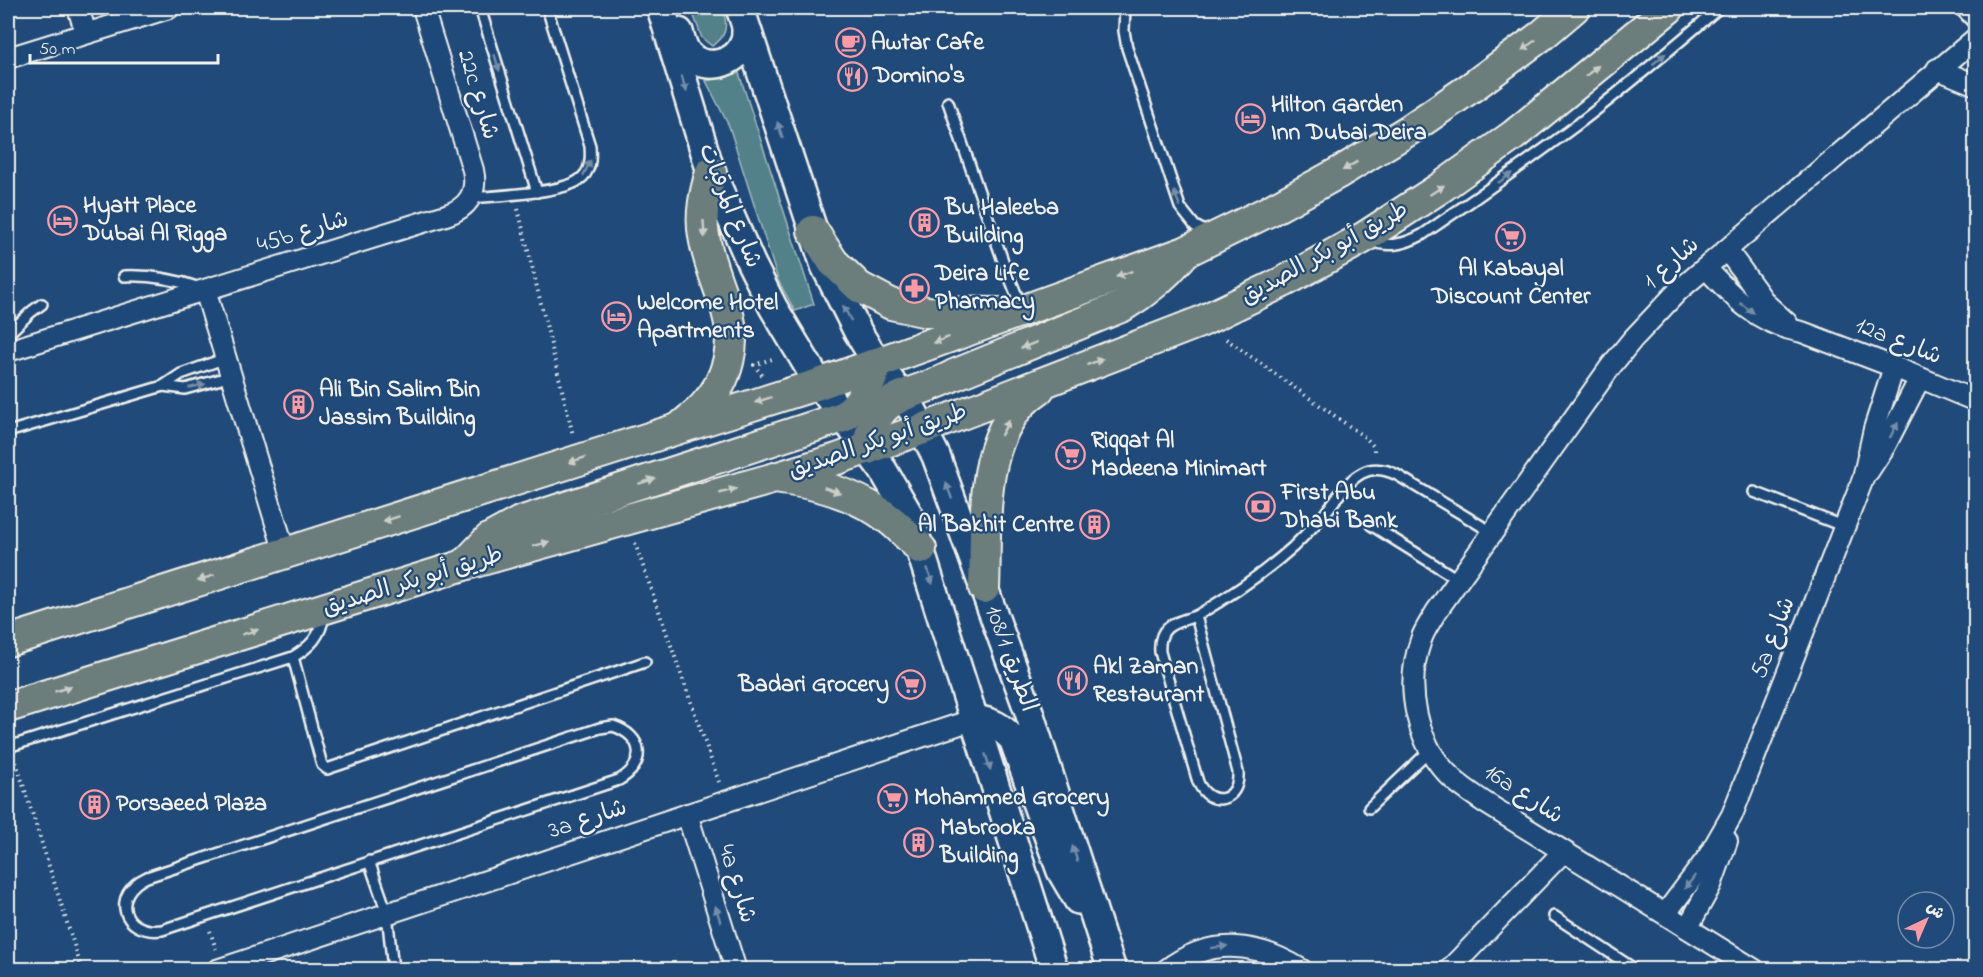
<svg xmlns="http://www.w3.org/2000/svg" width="1983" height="977" font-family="'Indie Flower','Playpen Sans Arabic',sans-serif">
<rect width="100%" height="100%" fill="#1f4a7a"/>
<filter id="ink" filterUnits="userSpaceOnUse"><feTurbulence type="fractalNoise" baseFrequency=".0167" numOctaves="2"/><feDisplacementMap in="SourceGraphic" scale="12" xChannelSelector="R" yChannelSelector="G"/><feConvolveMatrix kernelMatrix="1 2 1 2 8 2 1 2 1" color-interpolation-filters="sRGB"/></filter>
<g filter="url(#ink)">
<g fill="#53818a" stroke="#a4b9b9" stroke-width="1.5">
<path d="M691,8H722C728,23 728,37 712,46L702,38Z"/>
<polygon points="739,73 814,304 795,311 778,280 729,126 706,81"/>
</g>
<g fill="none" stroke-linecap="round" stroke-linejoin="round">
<defs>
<g id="lane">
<polyline points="480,8 537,192"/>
<polyline points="1125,8 1124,31 1127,48 1180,207 1195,226 1210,234"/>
<polyline points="1959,8 1976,26"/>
<polyline points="948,102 1003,261 1021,306"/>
<path d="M471,198C494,196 562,193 579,180C591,172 591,159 590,146L547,8"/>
<path d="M1371,241C1389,248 1405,244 1422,235C1475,199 1527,162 1578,124C1627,87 1673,47 1719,8"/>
<path d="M124,276C151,275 174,279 200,288"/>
<polyline points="8,334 31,312 42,304"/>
<polyline points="163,386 185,389 232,376"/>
<polyline points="8,432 163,386 181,374 226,358"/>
<polyline points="1754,492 1845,527"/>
<polyline points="1371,525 1459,580"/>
<path d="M1196,616L1238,772C1240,802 1210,809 1198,782L1160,652C1158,625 1174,623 1196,616Z"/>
<path d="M1196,616C1230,596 1263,574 1293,547C1303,537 1313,527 1322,517C1334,503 1345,482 1362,473C1373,467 1385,469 1397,475L1493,533"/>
<polyline points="293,657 322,765 327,769 645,662"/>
<path d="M613,726C644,736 647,764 619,780L162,930C122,935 110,894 147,877L600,728Z"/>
<path d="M8,747L293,657C310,647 321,636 324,615"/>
<polyline points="1369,808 1430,750"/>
<polyline points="369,861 387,913 393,970"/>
<polyline points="1554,916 1636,970"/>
</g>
<g id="street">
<polyline points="78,8 86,33"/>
<polyline points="8,58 169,8"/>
<polyline points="1937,69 1976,85"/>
<polyline points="1727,250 1766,304 1787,323"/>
<path d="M1706,268C1735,299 1758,324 1802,332L1894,367L1976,401"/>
<polyline points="205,290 285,553"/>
<path d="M8,351L446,215C468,208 478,193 473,170L423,8"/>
<polyline points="1868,472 1885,446 1920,378"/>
<polyline points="687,814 736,970"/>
<polyline points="1666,913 1708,857 1732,815 1863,479 1874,429 1894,367"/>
<polyline points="1688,927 1711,885 1727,841"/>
<polyline points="217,970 975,719"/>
<path d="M1166,970C1210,936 1257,942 1302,970"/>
<polyline points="1449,970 1563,852"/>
<path d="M1755,970L1484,802C1474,795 1463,788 1454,780C1416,746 1404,687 1421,640C1424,630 1431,621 1436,612L1611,366L1632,340L1678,291L1976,38"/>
</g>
<g id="secondary">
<polyline points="661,8 711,172 751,263 773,307 819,384 883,470 909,515 1054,970"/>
<polyline points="740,8 825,266 858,332 877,363 913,411 936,456 1029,712 1112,970"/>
<path d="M679,32C681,39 683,48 688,54C704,72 736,65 744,43C746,39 746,33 746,29"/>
<path d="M975,719C993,722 1000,726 1013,739L1061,871L1078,900"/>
</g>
<g id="primary">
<polyline points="813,231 833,262 859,287 891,304 927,312 1001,313"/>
<path d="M684,424C691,418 699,412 705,405C728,380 737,343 727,311C719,286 708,262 704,236C700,214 705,193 711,172"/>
<path d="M868,449C874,389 913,398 954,375L1123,306C1146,292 1164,277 1181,257"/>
<path d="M781,479C821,484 862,496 894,523C903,531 912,540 921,549"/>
<path d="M466,563L489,539L520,522L843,417C862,402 870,386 877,363"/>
<path d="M984,588C987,523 976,430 1039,389"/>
<polyline points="8,641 819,384 1185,252 1269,211 1340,172 1409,130 1476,84 1541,36 1574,8"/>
<polyline points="8,707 464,565 775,478 837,459 923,429 1200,322 1283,282 1363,238 1440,188 1514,135 1669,8"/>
</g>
</defs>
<use href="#lane" stroke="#f4f1e8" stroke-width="14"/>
<use href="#street" stroke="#f4f1e8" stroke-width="24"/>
<use href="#secondary" stroke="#f4f1e8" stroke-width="32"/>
<use href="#primary" stroke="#f4f1e8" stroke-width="34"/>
<g stroke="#f4f1e8" stroke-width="4" stroke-dasharray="1.5 4.5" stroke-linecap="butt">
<polyline points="518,209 573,435"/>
<polyline points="1226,339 1366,438 1374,447 1374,454"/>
<polyline points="762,375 754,365 775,358"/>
<polyline points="635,543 719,782"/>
<polyline points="16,762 82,970"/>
<polyline points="210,931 216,949"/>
</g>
<use href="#lane" stroke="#1f4a7a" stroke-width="9"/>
<use href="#street" stroke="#1f4a7a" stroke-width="20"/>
<use href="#secondary" stroke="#1f4a7a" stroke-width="27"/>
<use href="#primary" stroke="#6c7e7c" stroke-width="30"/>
</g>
<defs><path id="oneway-solid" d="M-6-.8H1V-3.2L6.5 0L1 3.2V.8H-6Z" transform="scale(1.5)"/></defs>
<g fill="#cbcec8">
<use href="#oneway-solid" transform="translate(1529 45) rotate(143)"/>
<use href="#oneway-solid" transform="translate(1592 71) rotate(-39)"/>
<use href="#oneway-solid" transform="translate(1350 166) rotate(149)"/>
<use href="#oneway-solid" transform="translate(1437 190) rotate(-34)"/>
<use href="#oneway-solid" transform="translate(704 229) rotate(86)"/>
<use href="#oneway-solid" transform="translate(1124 274) rotate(160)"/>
<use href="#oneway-solid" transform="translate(941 340) rotate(160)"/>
<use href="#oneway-solid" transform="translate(1029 345) rotate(159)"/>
<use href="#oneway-solid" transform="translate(1095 362) rotate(-21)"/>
<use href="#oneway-solid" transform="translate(763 400) rotate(162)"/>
<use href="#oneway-solid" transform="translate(1005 428) rotate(-61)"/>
<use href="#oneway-solid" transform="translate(577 460) rotate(162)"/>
<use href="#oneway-solid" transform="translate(647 481) rotate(-18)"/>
<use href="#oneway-solid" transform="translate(832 490) rotate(19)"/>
<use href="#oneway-solid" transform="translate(728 491) rotate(-16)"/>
<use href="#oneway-solid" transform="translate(391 519) rotate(162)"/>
<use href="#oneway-solid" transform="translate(541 544) rotate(-16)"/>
<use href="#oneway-solid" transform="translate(206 578) rotate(162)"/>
<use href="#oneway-solid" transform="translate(250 632) rotate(-17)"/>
<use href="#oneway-solid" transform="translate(63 689) rotate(-17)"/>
</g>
<g fill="#748da6">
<use href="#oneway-solid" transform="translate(1659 59) rotate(-40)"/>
<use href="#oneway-solid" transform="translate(497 63) rotate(73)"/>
<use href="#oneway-solid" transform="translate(684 84) rotate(73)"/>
<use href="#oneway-solid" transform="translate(780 130) rotate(-108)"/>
<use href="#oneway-solid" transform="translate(587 168) rotate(-63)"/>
<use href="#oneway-solid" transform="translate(1505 178) rotate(-36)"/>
<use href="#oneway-solid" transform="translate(1177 199) rotate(-110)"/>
<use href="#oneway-solid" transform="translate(1747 308) rotate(36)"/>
<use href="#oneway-solid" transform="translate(847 313) rotate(-118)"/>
<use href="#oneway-solid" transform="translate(197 386) rotate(-14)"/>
<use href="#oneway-solid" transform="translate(1894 430) rotate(-62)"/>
<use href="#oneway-solid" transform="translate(949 491) rotate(-110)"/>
<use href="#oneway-solid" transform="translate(930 576) rotate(72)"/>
<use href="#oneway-solid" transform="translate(988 762) rotate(72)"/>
<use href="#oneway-solid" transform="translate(1075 854) rotate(-108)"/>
<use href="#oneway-solid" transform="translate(1690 882) rotate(128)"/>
<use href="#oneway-solid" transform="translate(718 914) rotate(-107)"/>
<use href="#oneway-solid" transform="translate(1219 947) rotate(-7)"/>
</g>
</g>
<defs>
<symbol id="cafe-ring" viewBox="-11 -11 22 22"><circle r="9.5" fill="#1f4a7a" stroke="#ff9aa2" stroke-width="1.5"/><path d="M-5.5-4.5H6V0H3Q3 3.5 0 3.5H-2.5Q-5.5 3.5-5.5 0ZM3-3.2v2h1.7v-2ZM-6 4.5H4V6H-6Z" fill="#ff9aa2"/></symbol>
<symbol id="restaurant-ring" viewBox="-11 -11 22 22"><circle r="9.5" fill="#1f4a7a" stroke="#ff9aa2" stroke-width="1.5"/><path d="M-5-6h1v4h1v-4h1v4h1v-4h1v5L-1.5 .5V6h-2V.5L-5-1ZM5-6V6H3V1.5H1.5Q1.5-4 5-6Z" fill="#ff9aa2"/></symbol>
<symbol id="hotel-ring" viewBox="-11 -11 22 22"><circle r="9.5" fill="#1f4a7a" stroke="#ff9aa2" stroke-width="1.5"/><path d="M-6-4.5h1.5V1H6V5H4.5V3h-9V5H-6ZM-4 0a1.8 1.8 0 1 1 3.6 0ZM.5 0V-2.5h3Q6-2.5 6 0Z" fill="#ff9aa2"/></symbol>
<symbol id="building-ring" viewBox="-11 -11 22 22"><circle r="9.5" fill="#1f4a7a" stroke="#ff9aa2" stroke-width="1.5"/><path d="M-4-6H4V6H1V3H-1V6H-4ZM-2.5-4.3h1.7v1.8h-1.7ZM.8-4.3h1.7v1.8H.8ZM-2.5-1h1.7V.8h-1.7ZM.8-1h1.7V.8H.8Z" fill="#ff9aa2"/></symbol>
<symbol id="supermarket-ring" viewBox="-11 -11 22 22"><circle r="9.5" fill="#1f4a7a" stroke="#ff9aa2" stroke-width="1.5"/><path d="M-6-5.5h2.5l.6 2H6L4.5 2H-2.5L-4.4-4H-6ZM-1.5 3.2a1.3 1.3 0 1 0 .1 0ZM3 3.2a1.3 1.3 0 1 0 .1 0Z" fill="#ff9aa2"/></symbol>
<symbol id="pharmacy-ring" viewBox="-11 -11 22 22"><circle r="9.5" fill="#1f4a7a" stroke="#ff9aa2" stroke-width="1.5"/><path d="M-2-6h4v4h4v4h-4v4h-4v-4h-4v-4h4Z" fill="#ff9aa2"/></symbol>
<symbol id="bank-ring" viewBox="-11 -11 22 22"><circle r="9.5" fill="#1f4a7a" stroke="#ff9aa2" stroke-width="1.5"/><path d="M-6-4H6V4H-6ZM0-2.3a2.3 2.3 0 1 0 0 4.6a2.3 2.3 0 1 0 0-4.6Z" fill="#ff9aa2"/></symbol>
</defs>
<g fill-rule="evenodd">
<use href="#cafe-ring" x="834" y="26" width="33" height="33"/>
<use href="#restaurant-ring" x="836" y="60" width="33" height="33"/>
<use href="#hotel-ring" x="1234" y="102" width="33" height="33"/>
<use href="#hotel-ring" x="46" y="204" width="33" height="33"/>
<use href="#building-ring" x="908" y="206" width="33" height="33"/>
<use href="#supermarket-ring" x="1494" y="220" width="33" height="33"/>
<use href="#pharmacy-ring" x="898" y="272" width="33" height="33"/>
<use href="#hotel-ring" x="600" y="300" width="33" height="33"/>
<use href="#building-ring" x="282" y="388" width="33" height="33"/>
<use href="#supermarket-ring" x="1054" y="438" width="33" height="33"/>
<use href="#bank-ring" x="1244" y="490" width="33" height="33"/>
<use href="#building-ring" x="1078" y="508" width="33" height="33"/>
<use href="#restaurant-ring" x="1056" y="664" width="33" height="33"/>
<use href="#supermarket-ring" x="894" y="668" width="33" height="33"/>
<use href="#supermarket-ring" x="876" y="782" width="33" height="33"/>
<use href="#building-ring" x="78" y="788" width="33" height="33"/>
<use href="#building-ring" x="902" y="826" width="33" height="33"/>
</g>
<g text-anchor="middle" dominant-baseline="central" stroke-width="4.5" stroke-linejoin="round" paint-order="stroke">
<g font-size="24" font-weight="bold" fill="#f4f1e8" stroke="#1f4a7a" text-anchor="start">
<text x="871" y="43">Awtar Cafe</text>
<text x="873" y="76">Domino's</text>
<text x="1271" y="105">Hilton Garden<tspan x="1271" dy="28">Inn Dubai Deira</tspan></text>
<text x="83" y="206">Hyatt Place<tspan x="83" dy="28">Dubai Al Rigga</tspan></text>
<text x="945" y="208">Bu Haleeba<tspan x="945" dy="28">Building</tspan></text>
<text x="1511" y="269" text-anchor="middle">Al Kabayal<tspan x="1511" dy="28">Discount Center</tspan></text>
<text x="935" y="274">Deira Life<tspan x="935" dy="28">Pharmacy</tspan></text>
<text x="637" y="303">Welcome Hotel<tspan x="637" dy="28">Apartments</tspan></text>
<text x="319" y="390">Ali Bin Salim Bin<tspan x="319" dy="28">Jassim Building</tspan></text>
<text x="1091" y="441">Riqqat Al<tspan x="1091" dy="28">Madeena Minimart</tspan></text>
<text x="1281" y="493">First Abu<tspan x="1281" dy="28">Dhabi Bank</tspan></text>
<text x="1074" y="525" text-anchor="end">Al Bakhit Centre</text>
<text x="1093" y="667">Akl Zaman<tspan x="1093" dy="28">Restaurant</tspan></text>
<text x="889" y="685" text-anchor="end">Badari Grocery</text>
<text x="914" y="798">Mohammed Grocery</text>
<text x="116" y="804">Porsaeed Plaza</text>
<text x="940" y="828">Mabrooka<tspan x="940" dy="28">Building</tspan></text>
</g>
<g font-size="24" fill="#f4f1e8" stroke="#1f4a7a">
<text transform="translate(477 95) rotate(73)">22c شارع</text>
<text transform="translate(729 206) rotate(68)">شارع المرقبات</text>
<text transform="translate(303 233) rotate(-17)">45b شارع</text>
<text transform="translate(1325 254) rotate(-29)">طريق أبو بكر الصديق</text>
<text transform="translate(1672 264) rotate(-42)">شارع 1</text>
<text transform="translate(1898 342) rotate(22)">12a شارع</text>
<text transform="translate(878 442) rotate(-19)">طريق أبو بكر الصديق</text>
<text transform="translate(413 582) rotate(-17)">طريق أبو بكر الصديق</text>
<text transform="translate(1774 638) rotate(-69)">5a شارع</text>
<text transform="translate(1010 659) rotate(70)">108/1 الطريق</text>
<text transform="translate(1523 795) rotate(33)">16a شارع</text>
<text transform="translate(588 820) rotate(-18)">3a شارع</text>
<text transform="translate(736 884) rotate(73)">4a شارع</text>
</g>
</g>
<rect width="1983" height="977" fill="none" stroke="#1f4a7a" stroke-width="30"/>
<rect x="15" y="15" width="1953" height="947" fill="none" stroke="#f4f1e8" stroke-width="2" filter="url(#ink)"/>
<g transform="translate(1926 920) rotate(44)"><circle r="28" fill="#1f4a7a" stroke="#748da6" stroke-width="1.5"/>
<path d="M0-4.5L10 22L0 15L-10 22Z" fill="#ff9aa2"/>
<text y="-9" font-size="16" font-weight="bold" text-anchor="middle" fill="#f4f1e8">ش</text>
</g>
<path d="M30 54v9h188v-9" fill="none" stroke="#f4f1e8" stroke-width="3"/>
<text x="39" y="54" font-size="18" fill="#f4f1e8" stroke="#1f4a7a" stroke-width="4.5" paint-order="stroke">50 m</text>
</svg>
